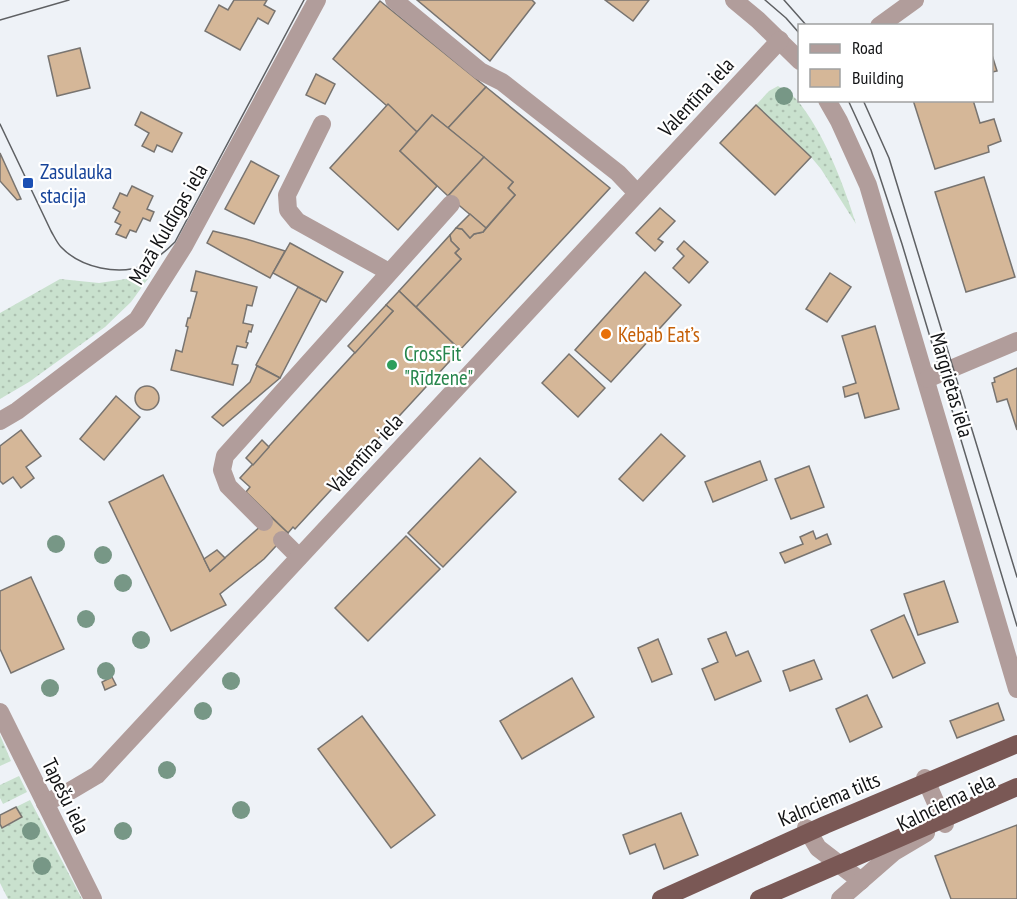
<svg xmlns="http://www.w3.org/2000/svg" width="1017" height="899" font-family="'PT Sans Narrow',sans-serif">
<defs>
<pattern id="grass-dots" width="8" height="8" patternUnits="userSpaceOnUse" patternTransform="scale(1.5)"><rect width="8" height="8" fill="#c9e1ce"/><path d="M2 2h.1M6 6h.1" fill="none" stroke="#acc0b0" stroke-width="1.8" stroke-linecap="round"/></pattern>
</defs>
<rect width="100%" height="100%" fill="#eef2f7"/>
<g fill="url(#grass-dots)">
<path d="M778,86C784,90 791,93 796,99C823,130 844,185 856,224L821,169L811,157L756,105L769,91Z"/>
<polygon points="148,272 150,276 131,302 105,327 29,382 0,399 0,313 60,279 99,283 133,278"/>
<polygon points="0,735 11,761 0,766"/>
<polygon points="19,776 27,792 3,804 0,798 0,785"/>
<polygon points="30,800 82,899 8,899 0,883 0,824 3,828 21,818 16,807"/>
</g>
<g fill="#d5b798" stroke="#787470" stroke-width="1.5">
<polygon points="234,0 267,0 264,5 275,11 268,24 258,18 240,50 205,31 219,5 228,10"/>
<polygon points="417,0 532,0 535,3 490,61"/>
<polygon points="605,0 649,0 633,21"/>
<polygon points="380,1 486,87 448,128 432,115 417,132 333,59"/>
<polygon points="80,48 90,88 57,96 48,56"/>
<polygon points="992,55 997,71 992,72"/>
<polygon points="316,74 335,84 325,104 306,95"/>
<polygon points="486,87 610,188 460,350 416,307 461,259 455,253 459,249 451,241 450,235 456,228 462,229 470,238 474,234 483,232 515,195 508,188 513,182 448,128"/>
<polygon points="913,100 973,100 980,123 994,119 1001,141 988,146 989,152 935,169"/>
<polygon points="388,104 417,132 400,151 437,186 398,230 330,168"/>
<polygon points="756,105 811,157 775,195 720,143"/>
<polygon points="141,112 182,133 172,152 157,145 154,152 142,146 149,133 135,125"/>
<polygon points="432,115 484,157 448,196 400,151"/>
<polygon points="0,153 21,199 17,200 0,181"/>
<polygon points="484,157 513,182 508,188 515,195 486,228 448,196"/>
<polygon points="251,161 279,176 254,224 225,209"/>
<polygon points="984,177 1015,277 966,292 935,192"/>
<polygon points="132,186 153,196 147,209 154,212 150,221 143,218 136,232 130,230 126,238 116,234 121,225 115,222 120,212 113,208 120,193 127,196"/>
<polygon points="660,208 675,221 658,239 663,242 655,251 636,233"/>
<polygon points="470,214 486,228 483,232 474,234 470,238 462,229 456,228"/>
<polygon points="213,231 246,239 285,251 270,278 207,243"/>
<polygon points="450,235 451,241 459,249 455,253 461,259 416,307 399,291"/>
<polygon points="684,241 708,262 689,283 673,268 684,256 677,249"/>
<polygon points="290,243 343,272 326,302 273,273"/>
<polygon points="196,271 257,287 252,306 247,305 243,323 253,325 251,332 249,331 246,342 248,343 246,348 237,346 232,364 238,365 233,385 171,370 176,350 182,352 188,327 186,326 188,318 190,318 197,292 191,291"/>
<polygon points="645,272 681,305 611,382 575,350"/>
<polygon points="830,273 851,287 827,322 806,309"/>
<polygon points="298,287 321,299 280,378 256,365"/>
<polygon points="399,291 460,350 295,529 293,527 288,533 246,492 250,487 240,478 393,311 386,305"/>
<polygon points="386,305 393,311 355,353 348,346"/>
<polygon points="875,326 899,409 865,418 858,393 845,397 843,387 856,383 842,336"/>
<polygon points="569,354 605,388 578,417 542,383"/>
<polygon points="257,366 280,378 223,426 212,417 250,382"/>
<polygon points="1017,368 1017,430 1007,399 997,402 992,383 995,382 994,378"/>
<circle cx="147" cy="398" r="12"/>
<polygon points="116,396 140,417 104,460 80,439"/>
<polygon points="21,430 41,456 26,467 34,478 21,488 13,477 3,484 0,481 0,446"/>
<polygon points="661,434 685,456 643,501 619,479"/>
<polygon points="262,440 269,447 253,465 246,458"/>
<polygon points="480,458 516,492 443,567 408,533"/>
<polygon points="760,461 767,480 713,502 705,482"/>
<polygon points="809,466 824,507 791,519 775,479"/>
<polygon points="163,475 210,571 271,517 288,533 264,559 220,594 226,605 171,631 109,502"/>
<polygon points="813,531 816,539 827,534 831,544 785,563 780,553 803,544 800,537"/>
<polygon points="406,536 440,569 368,641 335,608"/>
<polygon points="217,550 225,558 210,571 204,559"/>
<polygon points="31,577 64,649 11,673 0,649 0,591"/>
<polygon points="944,581 958,622 918,635 904,594"/>
<polygon points="904,615 925,663 893,678 871,630"/>
<polygon points="726,632 736,656 748,651 761,681 715,700 702,669 718,662 708,639"/>
<polygon points="658,639 672,674 652,682 638,648"/>
<polygon points="814,660 822,679 790,691 783,671"/>
<polygon points="112,677 116,685 105,690 102,682"/>
<polygon points="572,678 594,717 522,759 500,721"/>
<polygon points="867,695 882,727 850,742 836,709"/>
<polygon points="998,703 1004,720 957,738 950,721"/>
<polygon points="362,716 435,815 391,848 318,749"/>
<polygon points="16,807 22,817 2,828 0,824 0,815"/>
<polygon points="681,813 698,855 664,869 655,844 630,854 623,835"/>
<polygon points="1017,825 1017,899 951,899 935,856"/>
</g>
<g fill="none" stroke-linecap="round" stroke-linejoin="round">
<g stroke="#b19d9b" stroke-width="18">
<polyline points="394,0 480,71 502,82 618,173 637,193"/>
<polyline points="734,0 758,20 800,61"/>
<polyline points="879,26 915,0"/>
<polyline points="827,100 839,121 868,185 1017,689"/>
<polyline points="322,124 287,195 288,210 297,221 389,272"/>
<polyline points="927,379 1017,341"/>
<polyline points="0,421 17,411 137,320 184,246 317,0"/>
<polyline points="264,522 228,486 222,470 225,456 451,204"/>
<polyline points="282,540 299,557"/>
<polyline points="0,712 93,899"/>
<polyline points="925,778 945,824"/>
<polyline points="45,803 70,791 97,775 780,40"/>
<polyline points="806,828 818,848 861,881"/>
<polyline points="840,899 894,852 926,833"/>
</g>
<g stroke="#5e6063" stroke-width="1.5">
<polyline points="765,0 786,18 800,34"/>
<polyline points="784,0 807,26"/>
<polyline points="0,20 69,0"/>
<polyline points="848,100 871,150 902,244 1017,626"/>
<polyline points="863,100 889,158 1017,577"/>
<path d="M0,124L51,231C54,236 57,243 61,247C81,268 119,276 145,265C157,259 166,251 175,242L304,0"/>
</g>
<g stroke="#7a5855" stroke-width="18">
<polyline points="661,899 825,825 1017,744"/>
<polyline points="759,899 1017,787"/>
</g>
</g>
<g fill="#779786">
<circle cx="784" cy="96" r="9"/>
<circle cx="56" cy="544" r="9"/>
<circle cx="103" cy="555" r="9"/>
<circle cx="123" cy="583" r="9"/>
<circle cx="86" cy="619" r="9"/>
<circle cx="141" cy="640" r="9"/>
<circle cx="106" cy="671" r="9"/>
<circle cx="231" cy="681" r="9"/>
<circle cx="50" cy="688" r="9"/>
<circle cx="203" cy="711" r="9"/>
<circle cx="167" cy="770" r="9"/>
<circle cx="241" cy="810" r="9"/>
<circle cx="31" cy="831" r="9"/>
<circle cx="123" cy="831" r="9"/>
<circle cx="42" cy="866" r="9"/>
</g>
<rect fill="#1a4fb4" stroke="#fff" stroke-width="2" x="22" y="177" width="12" height="12" rx="3"/>
<circle fill="#e8710a" stroke="#fff" stroke-width="2" cx="606" cy="334" r="6"/>
<circle fill="#2e9e5b" stroke="#fff" stroke-width="2" cx="392" cy="365" r="6"/>
<g text-anchor="middle" dominant-baseline="central" stroke-width="4.5" stroke-linejoin="round" paint-order="stroke">
<g font-size="21" fill="#121315" stroke="#fff">
<text transform="translate(696 97) rotate(-47)">Valentīna iela</text>
<text transform="translate(168 224) rotate(-60)">Mazā Kuldīgas iela</text>
<text transform="translate(952 385) rotate(74)">Margrietas iela</text>
<text transform="translate(365 453) rotate(-47)">Valentīna iela</text>
<text transform="translate(66 796) rotate(64)">Tapešu iela</text>
<text transform="translate(829 799) rotate(-23)">Kalnciema tilts</text>
<text transform="translate(946 802) rotate(-26)">Kalnciema iela</text>
</g>
<g font-size="21" fill="#164399" stroke="#fff" text-anchor="start">
<text x="40" y="171">Zasulauka<tspan x="40" dy="24">stacija</tspan></text>
</g>
<g font-size="21" fill="#c56008" stroke="#fff" text-anchor="start">
<text x="618" y="334">Kebab Eat’s</text>
</g>
<g font-size="21" fill="#27864d" stroke="#fff" text-anchor="start">
<text x="404" y="353">CrossFit<tspan x="404" dy="24">"Rīdzene"</tspan></text>
</g>
</g>
<rect x="798" y="24" width="195" height="78" fill="#ffffff" stroke="#a0a1a1" stroke-width="1.5"/>
<rect x="810" y="44" width="30" height="9" fill="#b19d9b" stroke="#a0a1a1" stroke-width="1.5"/>
<text x="852" y="54" font-size="18" fill="#121315">Road</text>
<rect x="810" y="69" width="30" height="18" fill="#d5b798" stroke="#a0a1a1" stroke-width="1.5"/>
<text x="852" y="84" font-size="18" fill="#121315">Building</text>
</svg>
